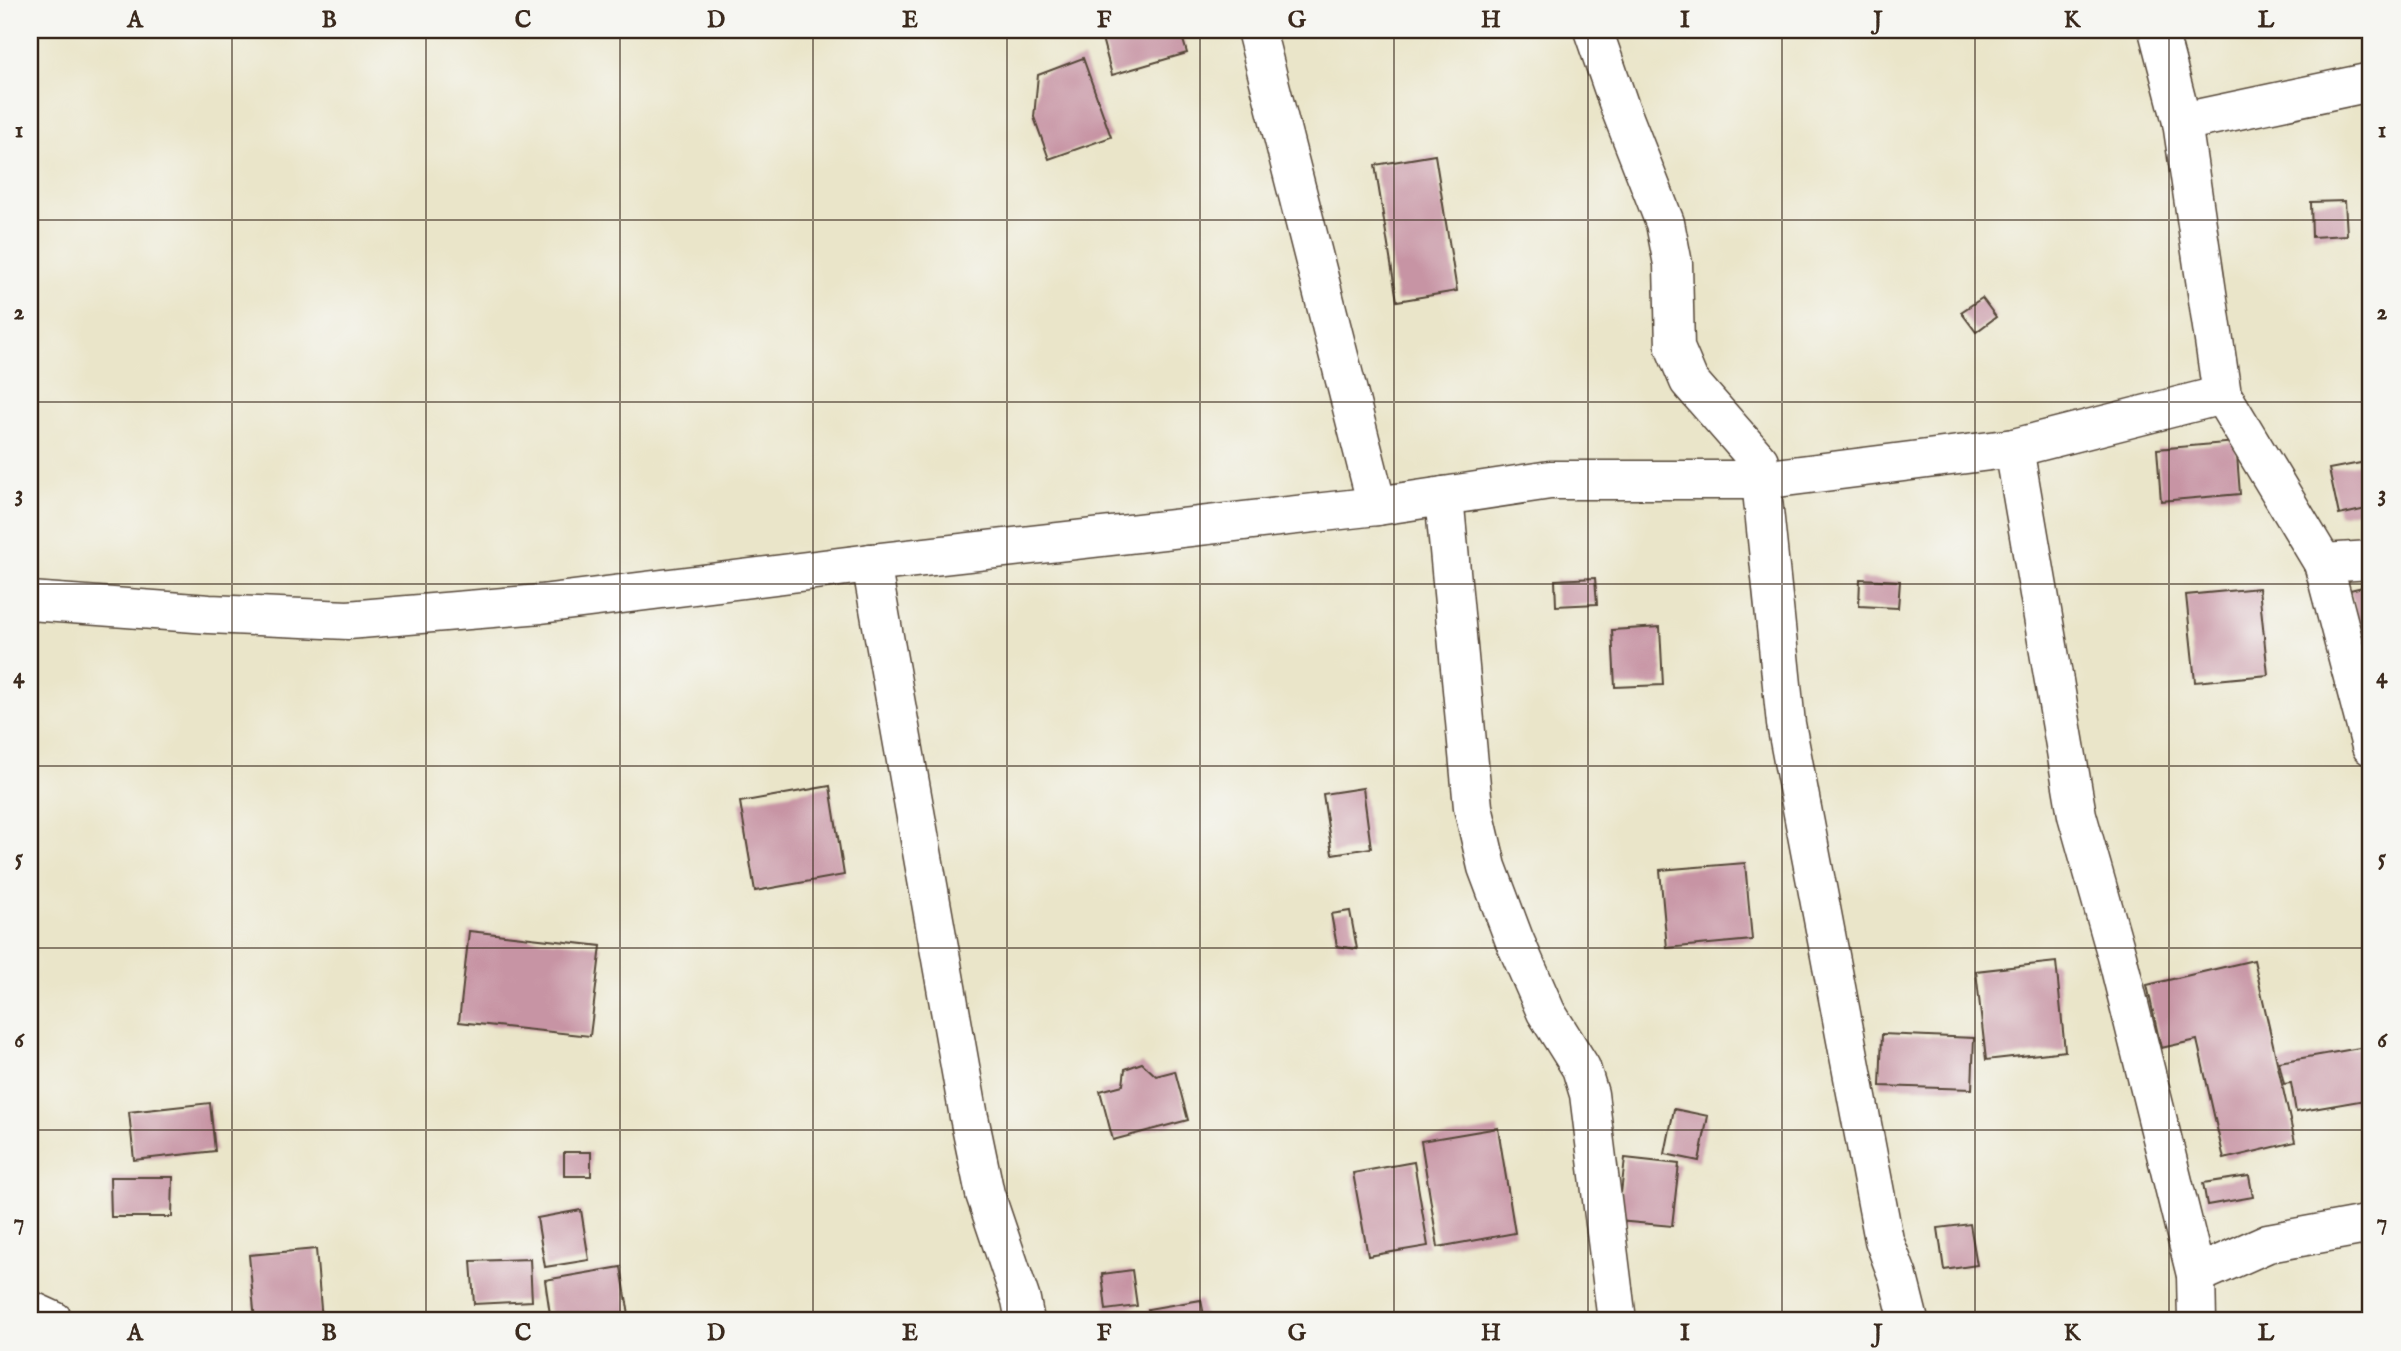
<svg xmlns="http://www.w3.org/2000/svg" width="2401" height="1351" font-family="'IM FELL English',serif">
<rect width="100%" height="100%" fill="#f6f6f2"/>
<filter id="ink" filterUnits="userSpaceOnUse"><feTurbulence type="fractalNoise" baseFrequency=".0143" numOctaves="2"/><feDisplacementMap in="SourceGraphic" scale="14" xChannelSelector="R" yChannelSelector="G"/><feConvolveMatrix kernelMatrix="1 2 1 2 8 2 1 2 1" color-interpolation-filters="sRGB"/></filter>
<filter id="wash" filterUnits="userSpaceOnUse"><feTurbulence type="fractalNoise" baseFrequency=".00686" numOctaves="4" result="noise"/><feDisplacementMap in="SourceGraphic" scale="28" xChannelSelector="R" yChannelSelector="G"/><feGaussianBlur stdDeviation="1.57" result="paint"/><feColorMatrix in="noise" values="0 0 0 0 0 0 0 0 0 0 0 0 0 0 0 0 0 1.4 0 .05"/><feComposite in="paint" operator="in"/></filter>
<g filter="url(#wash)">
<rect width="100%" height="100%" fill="#eae5c9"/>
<g id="blocks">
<g fill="#c794a4">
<polygon points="1106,30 1180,30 1187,53 1112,75 1100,31"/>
<polygon points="1083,58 1111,137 1049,159 1034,117 1038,75"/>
<polygon points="1435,155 1457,291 1397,301 1375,165"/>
<polygon points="2345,201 2347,235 2312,237 2311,202"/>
<polygon points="1982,298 1996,317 1976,332 1961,312"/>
<polygon points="2236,442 2240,494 2161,501 2157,449"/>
<polygon points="2371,461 2371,508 2339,515 2329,469"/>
<polygon points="1595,578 1597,604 1556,606 1555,580"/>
<polygon points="1860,579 1900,581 1898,608 1859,606"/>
<polygon points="2371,585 2371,651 2363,652 2350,590"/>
<polygon points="2259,588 2268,675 2195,682 2186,595"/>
<polygon points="1660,627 1663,685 1615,687 1612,630"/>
<polygon points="830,786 844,875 755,891 740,802"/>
<polygon points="1363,788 1371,848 1332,854 1323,794"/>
<polygon points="1745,863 1752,940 1667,948 1660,870"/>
<polygon points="1350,911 1357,949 1337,946 1331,914"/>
<polygon points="469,931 601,946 590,1036 459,1022"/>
<polygon points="2254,960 2295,1142 2224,1159 2197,1040 2161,1048 2147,985"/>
<polygon points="2056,962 2065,1051 1986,1060 1976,971"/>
<polygon points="1882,1034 1974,1038 1972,1089 1880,1086"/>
<polygon points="2371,1046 2371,1099 2296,1112 2291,1083 2284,1084 2279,1062"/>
<polygon points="1142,1063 1156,1076 1175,1071 1188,1120 1113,1140 1100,1091 1123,1085 1125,1069"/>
<polygon points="210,1103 215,1151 134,1160 129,1112"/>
<polygon points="1674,1109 1708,1116 1699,1161 1665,1154"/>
<polygon points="1498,1128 1515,1233 1438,1247 1421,1141"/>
<rect x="564" y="1152" width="27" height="24"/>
<polygon points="1625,1158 1679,1164 1672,1226 1618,1221"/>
<polygon points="1414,1162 1428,1246 1368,1256 1353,1173"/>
<polygon points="2249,1176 2253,1197 2207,1205 2203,1183"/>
<polygon points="110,1177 173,1177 172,1217 111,1217"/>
<polygon points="581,1210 589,1260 545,1267 537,1218"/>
<polygon points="1970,1224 1977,1265 1944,1270 1938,1228"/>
<polygon points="316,1249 322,1321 255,1321 249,1255"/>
<polygon points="530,1259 532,1301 474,1304 471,1261"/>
<polygon points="621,1267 630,1321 551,1321 545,1280"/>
<polygon points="1132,1270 1137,1306 1106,1310 1102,1274"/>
<polygon points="1201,1300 1205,1321 1150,1321 1148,1309"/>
</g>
</g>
</g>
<g filter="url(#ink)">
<use href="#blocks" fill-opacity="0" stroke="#554638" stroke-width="2"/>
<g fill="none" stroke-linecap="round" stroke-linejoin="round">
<defs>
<g id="minor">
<polyline points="1256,30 1377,506"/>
<polyline points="1593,30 1620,108 1665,223 1673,264 1675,348 1689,381 1759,461 1786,724 1884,1240 1898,1277 1909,1321"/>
<polyline points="2158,30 2182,122 2222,395 2323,563 2371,746"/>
<polyline points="2182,122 2371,82"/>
<polyline points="2014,448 2077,815 2117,956 2196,1275 2197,1321"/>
<polyline points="1444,496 1473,807 1487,867 1514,939 1546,1012 1581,1068 1589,1094 1617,1321"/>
<polyline points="871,563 969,1117 985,1194 1021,1300 1025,1321"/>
<polyline points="2323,563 2371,560"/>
<polyline points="30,601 209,614 348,620 541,604 871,563 1377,506 1550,480 1761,480 2014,448 2222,395"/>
<polyline points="2196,1275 2268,1243 2371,1224"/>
<polyline points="30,1310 54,1321"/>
</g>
</defs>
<use href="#minor" stroke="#554638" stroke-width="41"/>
<use href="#minor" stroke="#fff" stroke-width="38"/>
</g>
</g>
<path fill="none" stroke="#3b2a1e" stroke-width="2" stroke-opacity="0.55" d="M232,30V1321M426,30V1321M620,30V1321M813,30V1321M1007,30V1321M1200,30V1321M1394,30V1321M1588,30V1321M1782,30V1321M1975,30V1321M2169,30V1321M30,220H2371M30,402H2371M30,584H2371M30,766H2371M30,948H2371M30,1130H2371"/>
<rect width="2401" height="1351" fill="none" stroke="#f6f6f2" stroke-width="77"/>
<rect x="38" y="38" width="2324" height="1274" fill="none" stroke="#3b2a1e" stroke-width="2.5"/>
<g font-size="23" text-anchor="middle" font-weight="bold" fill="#3b2a1e">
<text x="135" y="27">A</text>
<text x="329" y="27">B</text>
<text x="523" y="27">C</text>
<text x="716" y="27">D</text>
<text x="910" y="27">E</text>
<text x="1104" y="27">F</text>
<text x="1297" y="27">G</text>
<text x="1491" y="27">H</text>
<text x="1685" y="27">I</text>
<text x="1878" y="27">J</text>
<text x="2072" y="27">K</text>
<text x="2266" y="27">L</text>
<text x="19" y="137">1</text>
<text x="2382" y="137">1</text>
<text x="19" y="319">2</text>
<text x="2382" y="319">2</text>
<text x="19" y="501">3</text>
<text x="2382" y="501">3</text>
<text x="19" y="683">4</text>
<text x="2382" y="683">4</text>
<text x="19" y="865">5</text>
<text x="2382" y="865">5</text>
<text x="19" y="1047">6</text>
<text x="2382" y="1047">6</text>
<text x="19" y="1229">7</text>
<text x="2382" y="1229">7</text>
<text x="135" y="1340">A</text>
<text x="329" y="1340">B</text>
<text x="523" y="1340">C</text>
<text x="716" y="1340">D</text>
<text x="910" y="1340">E</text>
<text x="1104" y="1340">F</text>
<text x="1297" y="1340">G</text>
<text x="1491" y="1340">H</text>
<text x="1685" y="1340">I</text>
<text x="1878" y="1340">J</text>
<text x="2072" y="1340">K</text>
<text x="2266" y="1340">L</text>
</g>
</svg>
